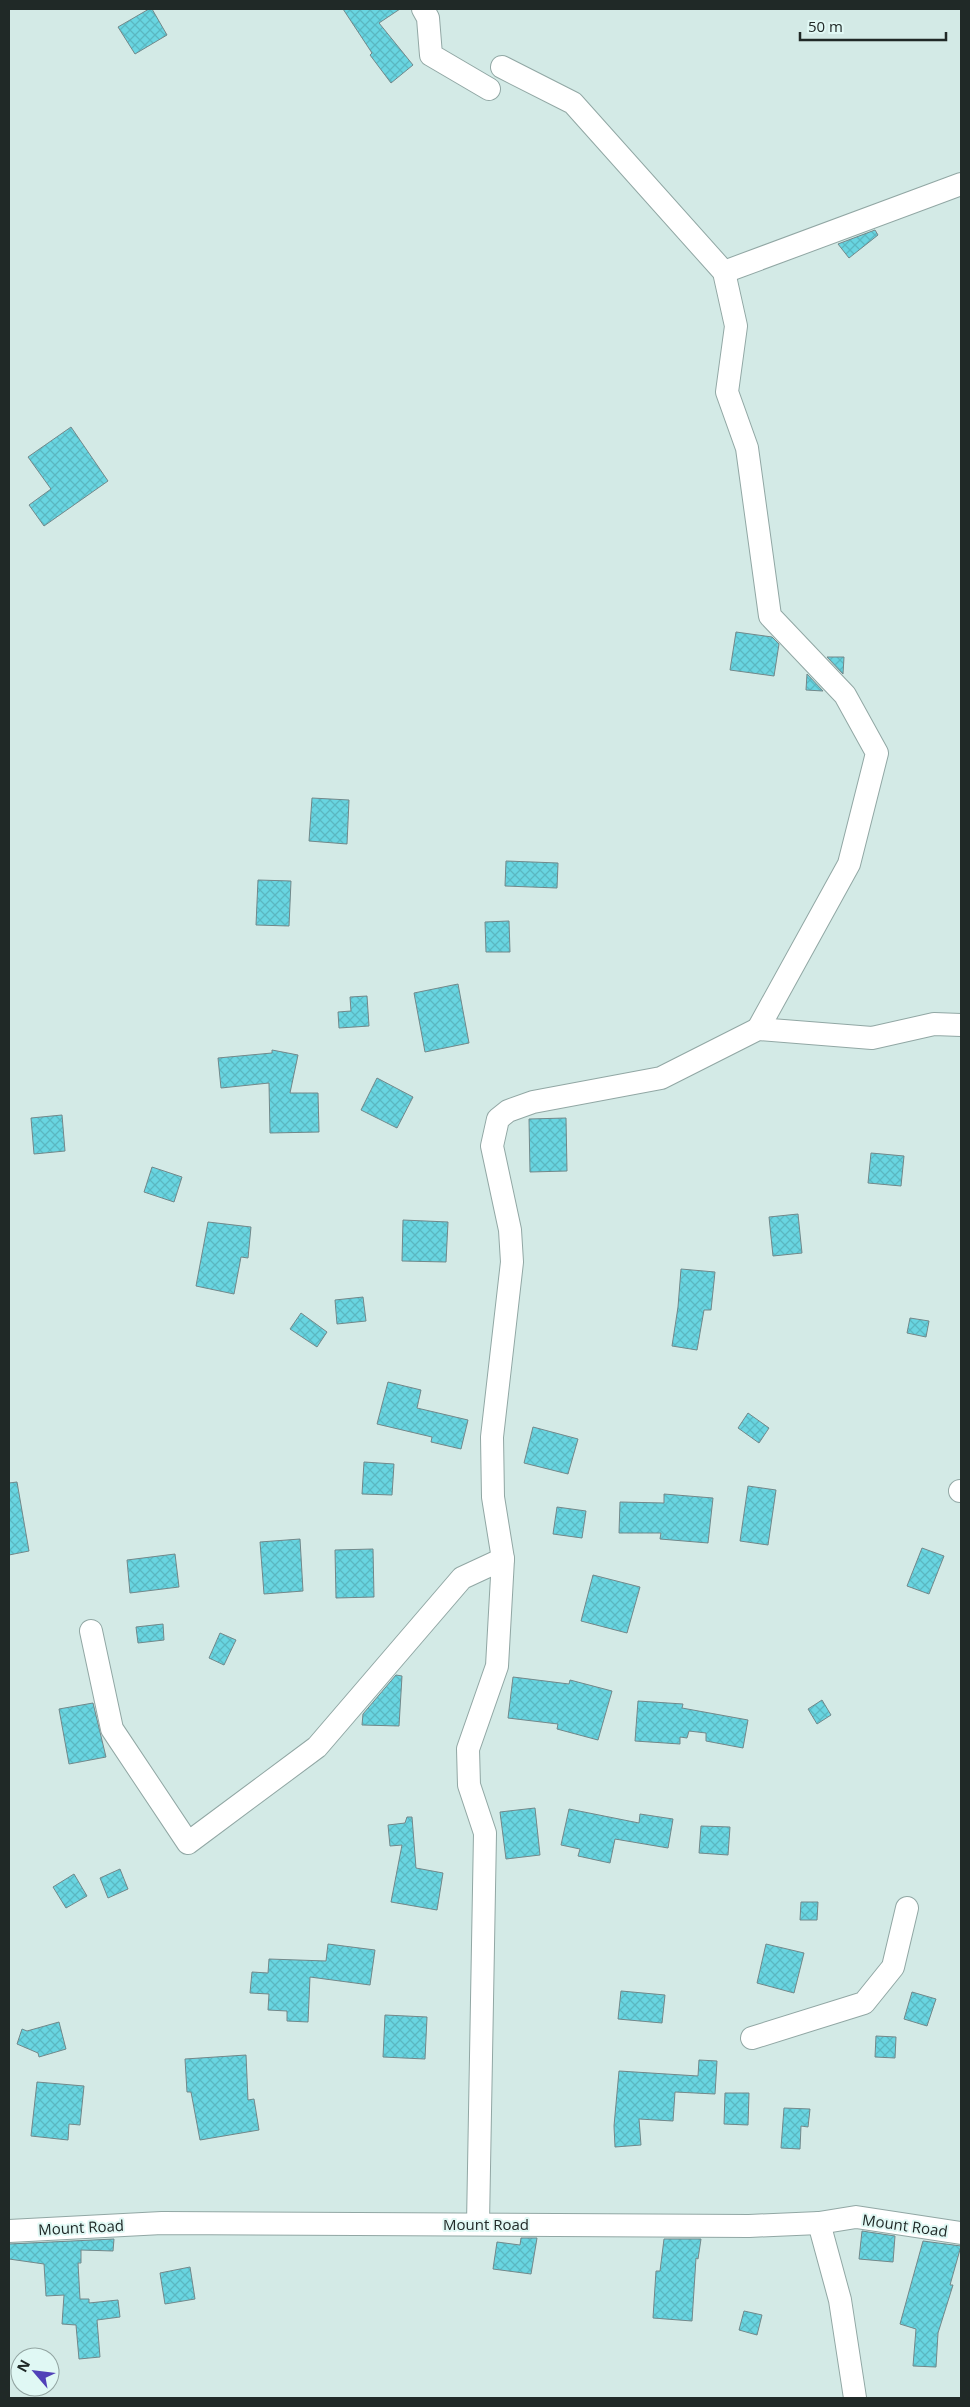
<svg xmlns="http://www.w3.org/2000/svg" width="970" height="2407" font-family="'Open Sans',sans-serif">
<defs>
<pattern id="building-cross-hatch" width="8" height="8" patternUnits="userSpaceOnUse" patternTransform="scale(1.25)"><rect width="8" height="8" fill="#68d5e1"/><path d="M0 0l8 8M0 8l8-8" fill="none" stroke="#5ab7c1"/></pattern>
</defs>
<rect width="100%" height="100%" fill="#d3eae6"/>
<g fill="url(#building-cross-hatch)" stroke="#72888a">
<polygon points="149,9 152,9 167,35 135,54 118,27"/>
<polygon points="343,9 400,9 379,23 413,65 391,83 370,55 372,53"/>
<polygon points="875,230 878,235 849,258 838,244"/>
<polygon points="71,427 108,481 44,526 29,505 51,489 28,457"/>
<polygon points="736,632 772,637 779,644 774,676 730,670"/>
<polygon points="827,657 844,657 843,674"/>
<polygon points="807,674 823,691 806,690"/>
<polygon points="312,798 349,800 347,844 309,841"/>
<polygon points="506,861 558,863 557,888 505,886"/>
<polygon points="258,880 291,881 289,926 256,925"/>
<polygon points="509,921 510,952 486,952 485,922"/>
<polygon points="458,984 469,1043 425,1052 414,993"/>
<polygon points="367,996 369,1026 339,1028 338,1012 351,1011 350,997"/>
<polygon points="272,1050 298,1055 290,1093 318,1093 319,1132 270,1133 269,1083 221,1088 218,1058 272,1053"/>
<polygon points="377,1078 413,1097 397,1128 361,1110"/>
<polygon points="62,1115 65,1151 34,1154 31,1118"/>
<polygon points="566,1118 567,1171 530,1172 529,1119"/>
<polygon points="871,1153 904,1156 901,1186 868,1183"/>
<polygon points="152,1167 182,1177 174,1202 144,1192"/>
<polygon points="798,1214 802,1253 773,1256 769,1217"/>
<polygon points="403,1220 448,1222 446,1262 402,1261"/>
<polygon points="208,1222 251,1227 248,1258 241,1257 234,1294 196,1286"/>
<polygon points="681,1269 715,1272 711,1310 704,1310 697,1350 672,1346 678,1307"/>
<polygon points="363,1297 366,1321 337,1324 335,1300"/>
<polygon points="301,1313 327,1332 317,1347 290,1329"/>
<polygon points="910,1318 929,1321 926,1337 907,1333"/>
<polygon points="388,1382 421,1390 417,1408 468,1420 461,1449 431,1442 432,1437 377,1424"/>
<polygon points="748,1413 769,1428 759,1443 738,1428"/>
<polygon points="533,1427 578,1439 568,1474 524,1463"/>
<polygon points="364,1462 394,1464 392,1495 362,1494"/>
<polygon points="17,1482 29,1551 9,1555 9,1483"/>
<polygon points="748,1486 776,1490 768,1545 740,1541"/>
<polygon points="664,1494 713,1498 708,1543 660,1539 661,1533 619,1533 620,1502 664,1503"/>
<polygon points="557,1507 586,1511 582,1538 553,1534"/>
<polygon points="300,1539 303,1591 264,1594 260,1542"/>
<polygon points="922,1548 944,1556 929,1594 907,1586"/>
<polygon points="373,1549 374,1597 336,1598 335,1550"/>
<polygon points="175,1554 179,1587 130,1593 127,1560"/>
<polygon points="593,1575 640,1587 627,1633 581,1621"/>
<polygon points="163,1624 164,1640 138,1643 136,1627"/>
<polygon points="220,1633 236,1640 224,1665 209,1658"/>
<polygon points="396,1675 402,1676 399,1726 362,1725 363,1714"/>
<polygon points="513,1677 569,1684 570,1680 612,1691 598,1740 557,1729 558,1724 508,1718"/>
<polygon points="822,1700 831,1715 817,1724 808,1709"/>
<polygon points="638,1701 683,1704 682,1708 748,1720 743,1748 706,1741 706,1733 689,1731 687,1738 680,1737 680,1744 635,1741"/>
<polygon points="93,1703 106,1757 69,1764 59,1709"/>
<polygon points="535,1808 540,1855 506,1859 500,1812"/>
<polygon points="569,1809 639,1823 640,1814 673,1819 668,1848 615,1839 610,1863 578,1856 580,1849 561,1845"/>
<polygon points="407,1817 412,1817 416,1868 443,1873 437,1910 391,1902 402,1845 390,1846 388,1825 405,1823"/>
<polygon points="701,1826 730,1827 728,1855 699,1853"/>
<polygon points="120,1869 128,1889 108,1898 100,1878"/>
<polygon points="74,1874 87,1896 66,1908 53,1887"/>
<polygon points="801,1902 818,1902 817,1920 800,1920"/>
<polygon points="328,1944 375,1950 370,1985 310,1977 308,2022 287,2021 287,2011 268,2010 269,1994 250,1993 252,1972 268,1973 269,1959 326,1961"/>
<polygon points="766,1944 804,1953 794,1993 757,1983"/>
<polygon points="621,1991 665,1995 662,2023 618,2019"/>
<polygon points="912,1992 936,1999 927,2026 904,2019"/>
<polygon points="385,2015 427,2017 425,2059 383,2057"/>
<polygon points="59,2022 66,2049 39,2057 38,2053 17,2044 22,2029 27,2031"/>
<polygon points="876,2036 896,2037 895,2058 875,2057"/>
<polygon points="246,2055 248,2100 254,2099 259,2130 200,2140 191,2092 187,2092 185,2059"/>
<polygon points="699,2060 717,2061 715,2094 675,2092 673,2121 639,2119 641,2145 615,2147 614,2126 619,2071 698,2076"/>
<polygon points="37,2082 84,2086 80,2125 69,2124 68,2140 31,2136"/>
<polygon points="725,2093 749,2093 748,2125 724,2124"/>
<polygon points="784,2108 810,2109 808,2127 801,2126 800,2149 781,2148"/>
<polygon points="862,2231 895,2236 893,2262 859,2259"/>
<polygon points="521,2238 537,2238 531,2274 493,2269 497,2242 520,2245"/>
<polygon points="114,2239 113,2251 81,2250 81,2263 78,2263 80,2299 89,2299 89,2303 118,2300 120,2317 97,2320 100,2357 79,2359 76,2325 62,2324 64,2295 46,2296 44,2264 9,2259 9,2244"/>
<polygon points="664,2239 701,2239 698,2259 696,2258 692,2321 653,2318 656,2271 660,2271"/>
<polygon points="923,2241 961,2246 950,2285 953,2285 938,2333 936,2367 913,2366 916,2329 900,2324"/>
<polygon points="190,2267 195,2299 165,2304 160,2273"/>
<polygon points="744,2311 762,2315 757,2335 739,2330"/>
</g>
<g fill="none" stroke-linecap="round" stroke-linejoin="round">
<defs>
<g id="street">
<polyline points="423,9 428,18 431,55 489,89"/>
<polyline points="502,67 573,103 724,272 736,326 727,392 747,448 770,616 845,695 877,753 849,864 758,1029"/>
<polyline points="724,272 961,184"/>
<polyline points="960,1491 961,1491"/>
<polyline points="91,1631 112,1729 188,1843 317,1747 462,1578 503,1559"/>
<polyline points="752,2038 864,2003 893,1967 907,1908"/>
<polyline points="819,2223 840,2300 855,2398"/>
<polyline points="478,2224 485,1833 469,1785 468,1749 497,1666 503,1559 493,1497 492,1437 512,1262 510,1230 492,1146 498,1119 508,1111 533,1102 661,1078 758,1029 872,1038 934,1024 961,1025"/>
<polyline points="9,2231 162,2223 749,2226 819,2223 856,2217 961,2233"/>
</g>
</defs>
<use href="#street" stroke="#91a7a4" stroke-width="24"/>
<use href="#street" stroke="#fff" stroke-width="22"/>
</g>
<g text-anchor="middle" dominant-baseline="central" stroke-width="4" stroke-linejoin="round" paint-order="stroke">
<g font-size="15" fill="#202927" stroke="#e0f8f4">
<text x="486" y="2224">Mount Road</text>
<text transform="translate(905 2225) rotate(8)">Mount Road</text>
<text transform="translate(81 2227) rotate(-3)">Mount Road</text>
</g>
</g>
<rect width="970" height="2407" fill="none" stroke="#202927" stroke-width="20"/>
<g transform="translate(35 2372) rotate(298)"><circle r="24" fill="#e0f8f4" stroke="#93a5a2"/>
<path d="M0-4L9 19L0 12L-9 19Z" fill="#5141b8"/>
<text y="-8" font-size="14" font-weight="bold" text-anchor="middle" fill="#202927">N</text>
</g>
<path d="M800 32v8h146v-8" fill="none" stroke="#202927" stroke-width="2.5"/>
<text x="808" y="32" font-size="15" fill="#202927" stroke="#e0f8f4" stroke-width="4" paint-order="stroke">50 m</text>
</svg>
